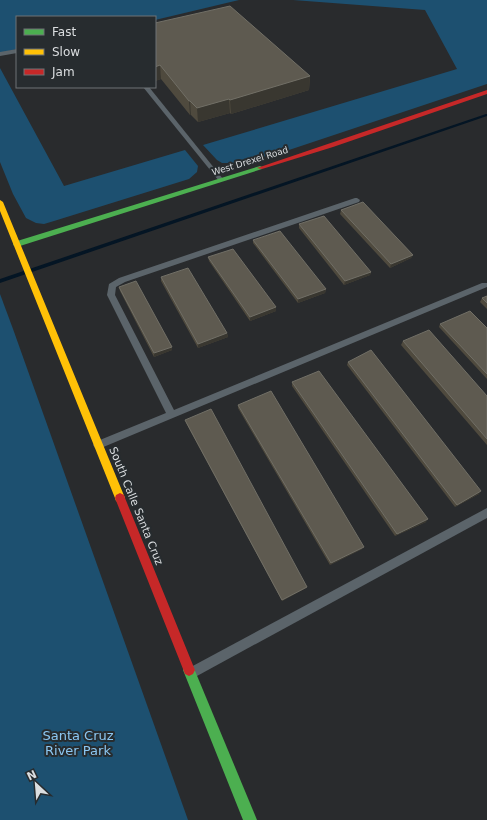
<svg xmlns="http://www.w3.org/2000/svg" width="487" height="820" font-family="'DejaVu Sans',sans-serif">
<rect width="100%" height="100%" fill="#292b2d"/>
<g fill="#1d5070">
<polygon points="0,0 239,0 155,20 155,17 17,17 17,49 0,53"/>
<polygon points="293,0 487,0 487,84 283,152 239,163 222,163 217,160 203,145 457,69 425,10"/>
<polygon points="0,68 64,186 185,150 198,166 197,172 189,179 54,221 44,224 36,223 26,218 13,194 0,162"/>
<polygon points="0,294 13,329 188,820 0,820"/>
</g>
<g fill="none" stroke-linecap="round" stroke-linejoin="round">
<polygon fill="#041524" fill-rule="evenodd" points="486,114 487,114 487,116 0,283 0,279"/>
<g fill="#5b646a" fill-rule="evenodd">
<polygon points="17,49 17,53 0,56 0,52"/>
<polygon points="143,87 149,87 223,179 223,181 219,181"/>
<polygon points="355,198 357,198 360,200 359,202 125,282 116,287 115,295 174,410 482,283 487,283 487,287 101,448 98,449 95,448 93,445 95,442 166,413 107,295 109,284 119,278"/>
<polygon points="487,508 487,518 197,676 193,678 189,676 187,672 189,668"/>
</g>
<g fill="#4caf50" fill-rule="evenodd">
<polygon points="260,166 262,167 262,169 20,246 14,246 13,244 14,242"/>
<polygon points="189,664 193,666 257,820 243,820 183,670 185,666"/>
</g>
<polygon fill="#ffc107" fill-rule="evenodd" points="0,200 3,202 125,498 124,501 120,503 116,501 115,498 0,211"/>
<g fill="#c62828" fill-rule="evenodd">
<polygon points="487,90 487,94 333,147 262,169 257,168"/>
<polygon points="120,493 124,495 125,498 195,670 193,674 189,676 185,674 115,498 116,495"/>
</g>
</g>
<g fill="#4f4a3e">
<polygon points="155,23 310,76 309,90 231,114 230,113 198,122 191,115 190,115 161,79 155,81"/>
<polygon points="341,210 413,255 411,258 390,268 340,214"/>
<polygon points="299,224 371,272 370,275 344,285 299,228"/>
<polygon points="253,240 326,289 325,293 298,303 253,243"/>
<polygon points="208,257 276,311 250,321 209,261"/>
<polygon points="161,277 227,333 228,337 198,348 161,281"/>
<polygon points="119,287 172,350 154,357 120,291"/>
<polygon points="487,296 487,309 480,302 482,298"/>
<polygon points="440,324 487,328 487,379 439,327"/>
<polygon points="403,341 487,396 487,445 401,345"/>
<polygon points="348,362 479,494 455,507 347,365"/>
<polygon points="292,382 426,522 395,536 292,386"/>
<polygon points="238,405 362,549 330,565 238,408"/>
<polygon points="185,420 306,588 282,601 186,423"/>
</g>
<g fill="#393730">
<polygon points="160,65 161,79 155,81 155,67"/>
<polygon points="310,76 309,90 231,114 230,100"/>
<polygon points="229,99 230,113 198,122 197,108"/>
<polygon points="189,101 190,101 191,115 190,115"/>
<polygon points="413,255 411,258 390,268 391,264"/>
<polygon points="371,272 370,275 344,285 345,281"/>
<polygon points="326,289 325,293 298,303 298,299"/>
<polygon points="276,307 276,311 250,321 250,317"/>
<polygon points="227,333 228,337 198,348 198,344"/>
<polygon points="172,347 172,350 154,357 154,353"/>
<polygon points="481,491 479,494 455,507 457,505"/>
<polygon points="428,519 426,522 395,536 397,534"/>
<polygon points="364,547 362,549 330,565 331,563"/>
<polygon points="307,587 306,588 282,601 282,600"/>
</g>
<g fill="#5e5a50" stroke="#716f66">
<polygon points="230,6 310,76 230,100 229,99 197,108 190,101 189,101 160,65 155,67 155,23"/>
<polygon points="363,202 413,255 391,264 341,210"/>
<polygon points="324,216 371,272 345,281 299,224"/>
<polygon points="280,231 326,289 298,299 253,240"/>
<polygon points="233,249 276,307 250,317 208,257"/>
<polygon points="188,268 227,333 198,344 161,277"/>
<polygon points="136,281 172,347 154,353 119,287"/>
<polygon points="487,296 487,303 482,298"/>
<polygon points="470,311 487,328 487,374 440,324"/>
<polygon points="429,330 487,396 487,439 403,341"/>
<polygon points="371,350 481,491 457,505 348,362"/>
<polygon points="319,371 428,519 397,534 292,382"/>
<polygon points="271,391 364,547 331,563 238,405"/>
<polygon points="211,409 307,587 282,600 185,420"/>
</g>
<g text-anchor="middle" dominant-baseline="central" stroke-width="4" stroke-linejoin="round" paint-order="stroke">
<g font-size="9" fill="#dbdee0" stroke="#272c2f">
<text transform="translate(250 161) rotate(-17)">West Drexel Road</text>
</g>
<g font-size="11" fill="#dbdee0" stroke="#272c2f">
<text transform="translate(136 506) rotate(68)">South Calle Santa Cruz</text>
</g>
<g font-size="13" fill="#8cc7f2" stroke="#272c2f">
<text x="78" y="735">Santa Cruz<tspan x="78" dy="15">River Park</tspan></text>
</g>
</g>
<rect x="16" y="16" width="140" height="72" fill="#272c2f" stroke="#6f7376"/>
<rect x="24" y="29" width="20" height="6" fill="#4caf50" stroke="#6f7376"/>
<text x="52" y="36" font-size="12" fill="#dbdee0">Fast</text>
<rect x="24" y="49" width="20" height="6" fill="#ffc107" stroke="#6f7376"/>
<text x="52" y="56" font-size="12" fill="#dbdee0">Slow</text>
<rect x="24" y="69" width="20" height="6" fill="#c62828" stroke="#6f7376"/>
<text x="52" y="76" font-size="12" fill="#dbdee0">Jam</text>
<g transform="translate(36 784) rotate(334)" stroke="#272c2f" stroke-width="3" paint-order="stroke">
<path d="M0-3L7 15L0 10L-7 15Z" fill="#dbdee0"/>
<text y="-6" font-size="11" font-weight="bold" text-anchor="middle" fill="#dbdee0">N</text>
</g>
</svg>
